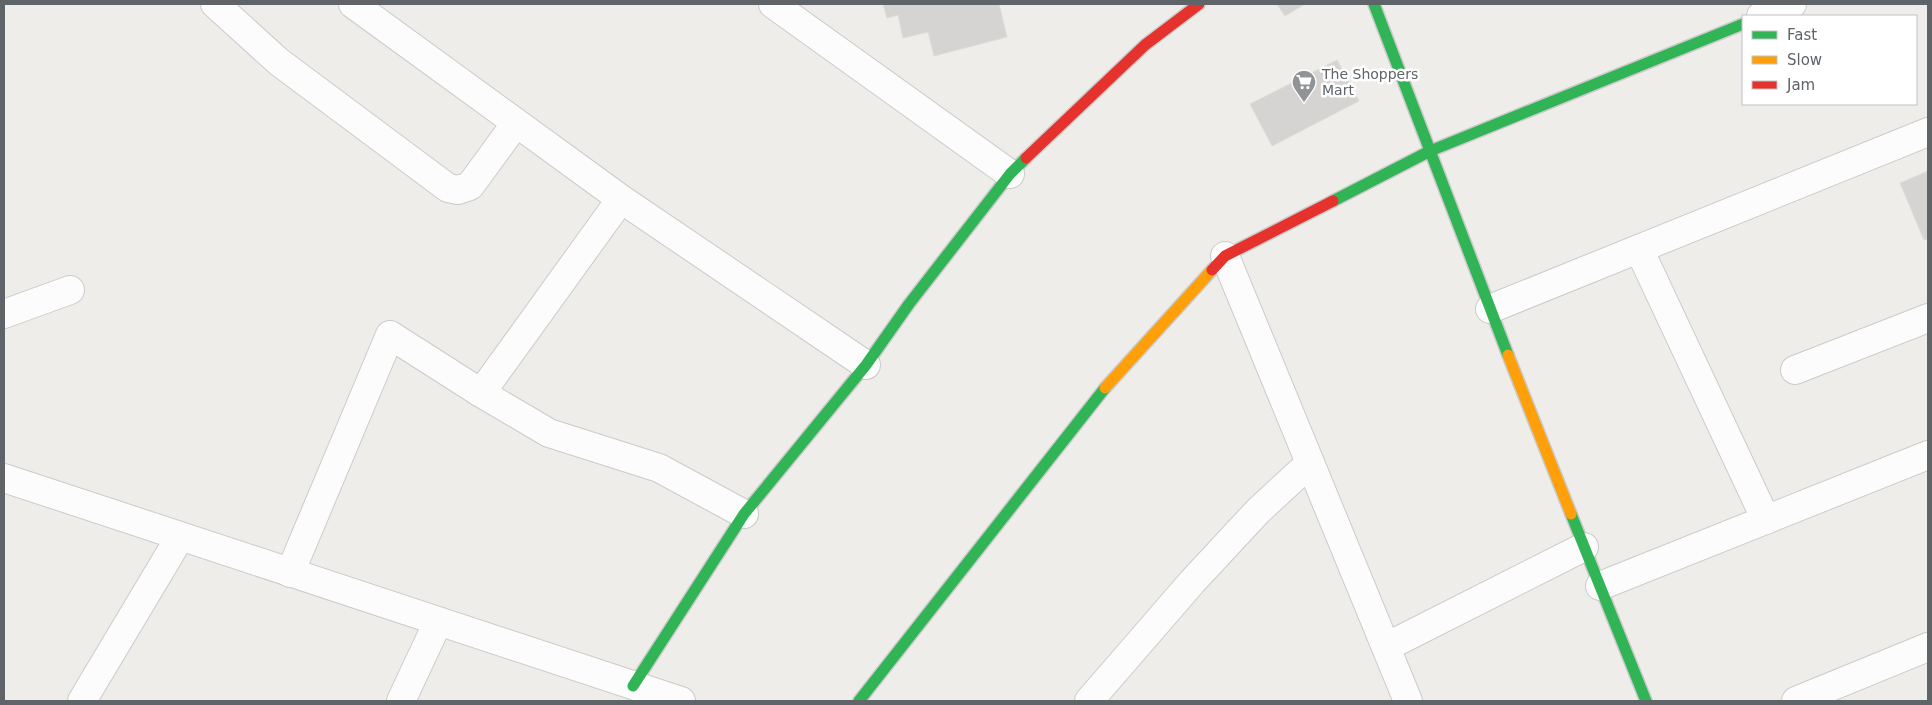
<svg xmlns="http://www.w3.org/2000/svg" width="1932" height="705" font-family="'DejaVu Sans',sans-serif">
<rect width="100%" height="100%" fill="#efedea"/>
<g fill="#d6d4d3" stroke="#dedcd9">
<polygon points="883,4 999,4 1007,37 934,56 928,32 903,38 898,15 887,18"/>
<polygon points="1277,4 1305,4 1285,16"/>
<polygon points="1337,60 1359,101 1272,146 1250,104"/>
<polygon points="1928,171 1928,239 1924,240 1900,183"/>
</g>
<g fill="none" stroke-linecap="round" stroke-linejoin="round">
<defs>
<g id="street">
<polyline points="215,4 279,62 448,188 458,190 470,186 516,123"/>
<polyline points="353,4 621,199 866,365"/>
<polyline points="773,4 1010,174"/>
<polyline points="1761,16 1792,4"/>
<polyline points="1639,249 1766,520"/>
<polyline points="1225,256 1408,701"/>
<polyline points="1490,309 1928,132"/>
<polyline points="4,314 70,290"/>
<polyline points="1795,370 1928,318"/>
<polyline points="481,393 621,199"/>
<polyline points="4,478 681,701"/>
<polyline points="290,573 390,335 481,393 549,433 659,468 744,514"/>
<polyline points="1600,586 1928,455"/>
<polyline points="1386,647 1584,547"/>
<polyline points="82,701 180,537"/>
<polyline points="401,701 438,622"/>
<polyline points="1089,701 1192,582 1258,511 1310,463"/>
<polyline points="1796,701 1928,647"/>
</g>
<g id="fast">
<polyline points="1374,4 1508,355"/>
<polyline points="1333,201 1430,151 1743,24"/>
<polyline points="1571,514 1646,701"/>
<polyline points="633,686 744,514 866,365 909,304 1010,174 1026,158"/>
<polyline points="859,701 1105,388"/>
</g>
<g id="slow">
<polyline points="1508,355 1571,514"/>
<polyline points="1105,388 1212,270"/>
</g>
<g id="jam">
<polyline points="1026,158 1145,45 1199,4"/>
<polyline points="1212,270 1225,256 1333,201"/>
</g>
</defs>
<use href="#street" stroke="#cbcbca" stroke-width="30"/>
<use href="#fast" stroke="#c9cac9" stroke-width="14"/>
<use href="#slow" stroke="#c9cac9" stroke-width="14"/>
<use href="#jam" stroke="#c9cac9" stroke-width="14"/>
<use href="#street" stroke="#fdfcfc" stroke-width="28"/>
<use href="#fast" stroke="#30b455" stroke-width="11"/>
<use href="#slow" stroke="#ff9f0a" stroke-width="11"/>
<use href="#jam" stroke="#e5322d" stroke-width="11"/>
</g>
<defs>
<symbol id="supermarket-pin" viewBox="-11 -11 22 30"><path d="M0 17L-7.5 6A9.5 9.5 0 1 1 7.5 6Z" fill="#919496" stroke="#fff"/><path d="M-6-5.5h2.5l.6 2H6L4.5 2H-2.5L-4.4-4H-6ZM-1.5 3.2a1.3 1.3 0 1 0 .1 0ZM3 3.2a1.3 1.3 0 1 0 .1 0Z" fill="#fff"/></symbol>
</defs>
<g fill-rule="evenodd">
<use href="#supermarket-pin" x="1290" y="68" width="28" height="38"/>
</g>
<g text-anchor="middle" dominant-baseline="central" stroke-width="5" stroke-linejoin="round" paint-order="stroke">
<g font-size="14" fill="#5f6468" stroke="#fff" text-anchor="start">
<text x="1322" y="74">The Shoppers<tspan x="1322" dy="16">Mart</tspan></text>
</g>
</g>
<rect width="1932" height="705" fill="none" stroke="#5f6468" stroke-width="10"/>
<rect x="1742" y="15" width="175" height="90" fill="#ffffff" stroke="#bfc1c3"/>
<rect x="1752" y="31" width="25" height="8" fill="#30b455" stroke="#bfc1c3"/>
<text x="1787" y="40" font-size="15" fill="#5f6468">Fast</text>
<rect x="1752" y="56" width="25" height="8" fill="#ff9f0a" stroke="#bfc1c3"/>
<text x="1787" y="65" font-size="15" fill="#5f6468">Slow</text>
<rect x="1752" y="81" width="25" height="8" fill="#e5322d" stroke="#bfc1c3"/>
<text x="1787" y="90" font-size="15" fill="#5f6468">Jam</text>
</svg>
